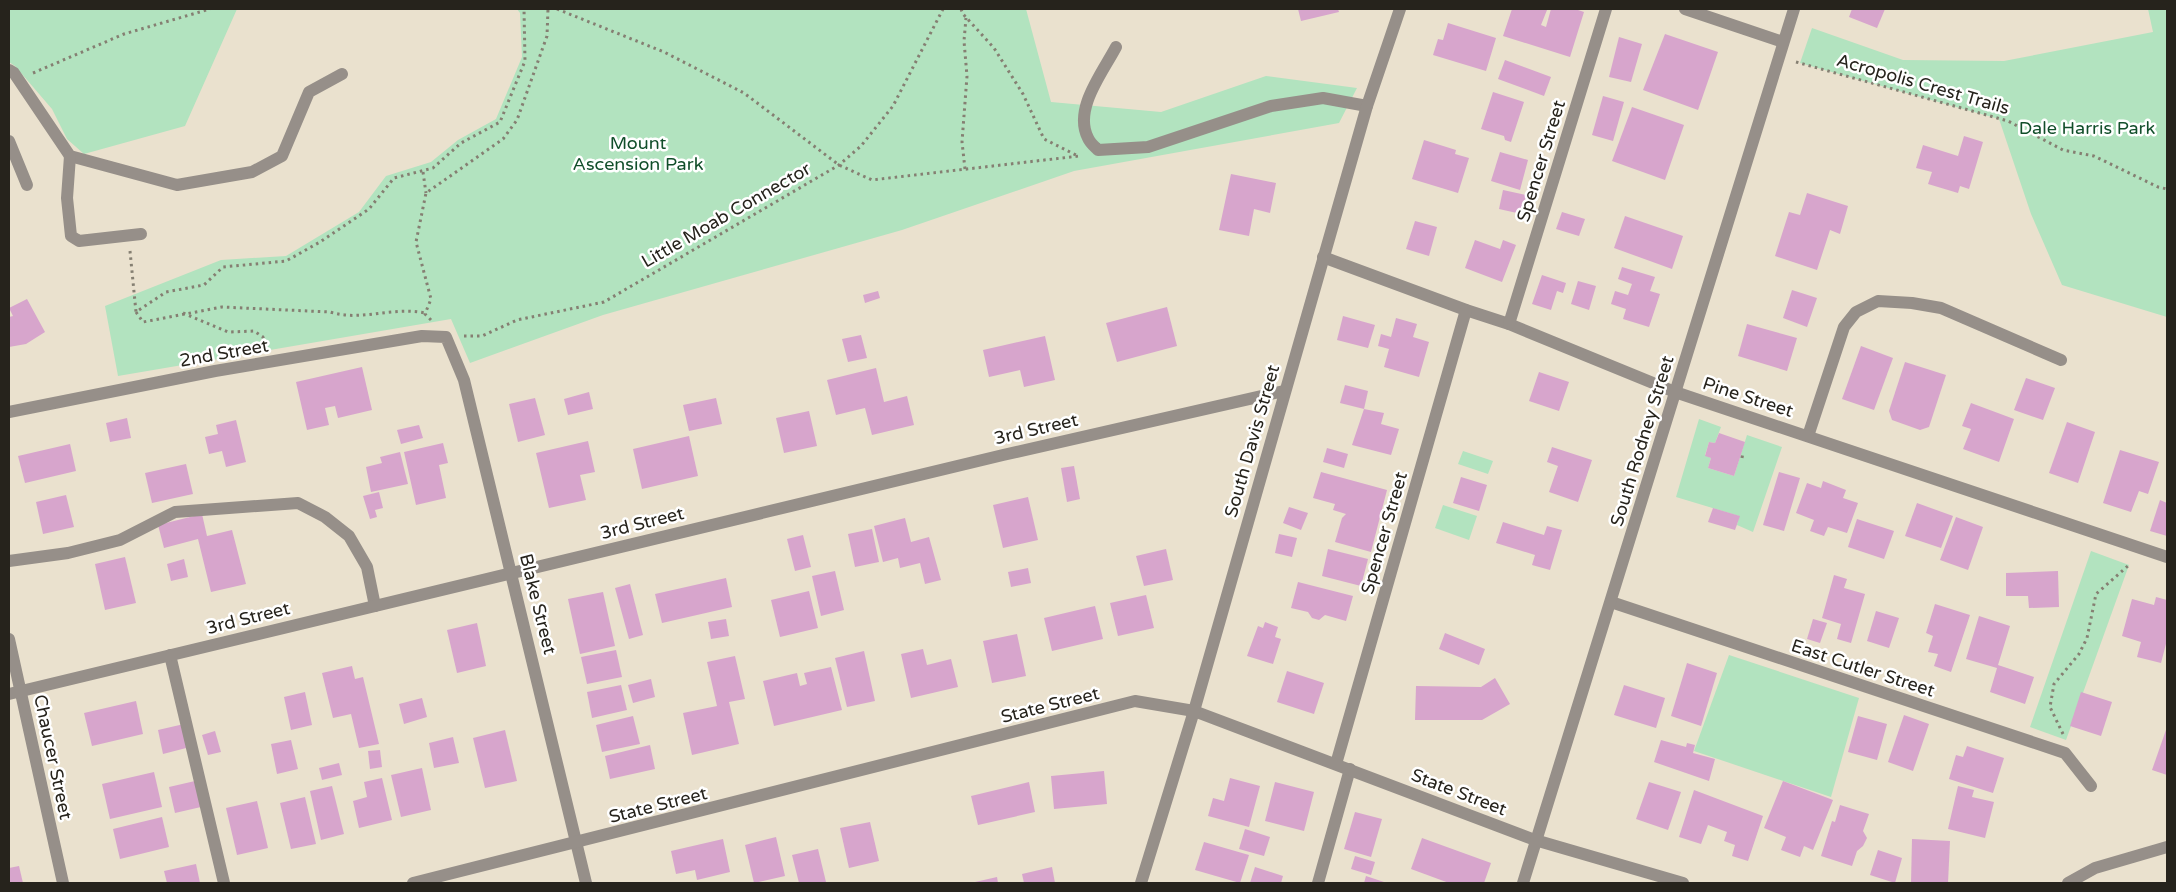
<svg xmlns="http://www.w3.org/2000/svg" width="2176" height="892" font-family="'Varela Round',sans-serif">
<rect width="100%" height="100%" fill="#eae1ce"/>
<g fill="#b2e3bf">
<polygon points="9,9 237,9 185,126 84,154 67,139 52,109 15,66 9,62"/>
<polygon points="517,9 1026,9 1051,102 1161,112 1266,76 1357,88 1339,123 1074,171 902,230 603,315 470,363 451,319 118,376 105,306 221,260 286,256 359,212 386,176 431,162 458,140 496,119 522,57 520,13"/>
<polygon points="2148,9 2167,9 2167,317 2062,285 2031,214 1999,119 1800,63 1812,28 1903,60 2004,61 2153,32"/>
<polygon points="1699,419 1721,427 1715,443 1709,442 1705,455 1711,458 1708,468 1734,476 1747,435 1782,447 1753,532 1737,525 1739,516 1676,497"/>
<polygon points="1463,451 1493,461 1488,474 1458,464"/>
<polygon points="1443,505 1477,516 1469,540 1435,528"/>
<polygon points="2091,551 2129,565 2066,740 2030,727"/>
<polygon points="1729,655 1859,698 1831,797 1694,751"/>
</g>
<g fill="#d7a5cc">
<polygon points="1298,9 1338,9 1339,12 1301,21"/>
<polygon points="1512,9 1547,10 1541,25 1546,27 1551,9 1575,9 1584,12 1570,57 1503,36"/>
<polygon points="1852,9 1885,9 1877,28 1849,17"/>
<polygon points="1448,23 1496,38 1486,71 1433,55 1438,39 1443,40"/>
<polygon points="1665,34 1718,52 1698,110 1643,90"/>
<polygon points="1619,37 1642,44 1631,82 1609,77"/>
<polygon points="1505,60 1551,77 1544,96 1498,79"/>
<polygon points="1493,92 1524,102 1511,142 1505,140 1504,136 1481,129"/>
<polygon points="1603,96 1624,102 1613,141 1592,135"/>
<polygon points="1632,107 1684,125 1665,180 1612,161"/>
<polygon points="1964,136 1983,142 1969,189 1960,186 1958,193 1928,184 1932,172 1916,168 1923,145 1958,156"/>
<polygon points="1424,140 1456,150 1455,154 1469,158 1458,193 1412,179"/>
<polygon points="1500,152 1528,160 1520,190 1491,181"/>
<polygon points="1231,174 1276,183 1270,213 1254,209 1249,236 1219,230"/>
<polygon points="1503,190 1530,196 1526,215 1499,209"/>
<polygon points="1807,193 1848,206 1840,234 1830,230 1817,270 1775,256 1789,212 1800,215"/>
<polygon points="1562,212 1585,219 1579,236 1556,229"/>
<polygon points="1625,216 1683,236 1672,269 1614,248"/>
<polygon points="1415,221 1437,227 1429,256 1406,249"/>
<polygon points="1475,240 1500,249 1503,240 1516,245 1502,282 1465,268"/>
<polygon points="1622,267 1655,277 1650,291 1660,294 1649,327 1623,319 1626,309 1611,304 1615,291 1628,295 1632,284 1618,279"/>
<polygon points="1542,275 1566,283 1563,293 1557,291 1551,310 1532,304"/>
<polygon points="1578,281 1596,286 1589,310 1571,304"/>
<polygon points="1792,290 1817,298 1807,327 1783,318"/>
<polygon points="878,291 880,298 865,303 863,295"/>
<polygon points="27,299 45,332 26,344 9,347 9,317 13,316 9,308"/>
<polygon points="1167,307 1177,346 1117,362 1106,323"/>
<polygon points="1343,316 1375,325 1368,348 1337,340"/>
<polygon points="1396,318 1417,324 1413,337 1429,342 1419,377 1384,367 1389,349 1378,346 1381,334 1391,337"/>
<polygon points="1747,324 1797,338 1787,371 1738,356"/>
<polygon points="861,335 867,358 848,362 842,339"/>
<polygon points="1045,336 1055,380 1024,387 1020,370 989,377 983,350"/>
<polygon points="1861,346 1893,358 1874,410 1842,399"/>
<polygon points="1905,362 1946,375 1929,427 1920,430 1892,420 1889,411"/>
<polygon points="362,367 372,410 338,418 335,406 325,408 329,425 307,430 296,382"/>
<polygon points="876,368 884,402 907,396 914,425 872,435 865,408 836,415 827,380"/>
<polygon points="1539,372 1569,382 1559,411 1529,401"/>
<polygon points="2026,378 2055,388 2043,420 2014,410"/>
<polygon points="1345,385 1368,391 1364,409 1340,403"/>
<polygon points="589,392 593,409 568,415 564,399"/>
<polygon points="535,398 545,435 518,442 509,404"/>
<polygon points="716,398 722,424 689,431 683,405"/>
<polygon points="1971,403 2014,419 1999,462 1963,449 1971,429 1962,426"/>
<polygon points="1364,409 1384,413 1381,424 1399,429 1391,455 1352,445"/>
<polygon points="809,411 817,446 784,453 776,418"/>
<polygon points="127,418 131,438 110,442 106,423"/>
<polygon points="236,420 246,462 226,467 222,451 209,454 205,437 218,434 216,425"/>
<polygon points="2067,422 2095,432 2078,483 2049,473"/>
<polygon points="419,425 423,438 401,444 397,430"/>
<polygon points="1719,433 1745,442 1734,476 1708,468 1711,458 1705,456 1709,442 1715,443"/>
<polygon points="689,436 698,476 642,489 633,449"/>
<polygon points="588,441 595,472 580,475 586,500 549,508 536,453"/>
<polygon points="443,443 448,463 439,465 446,498 416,505 404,452"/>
<polygon points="70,444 76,471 25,483 18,456"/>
<polygon points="1552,447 1592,460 1578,502 1549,492 1558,466 1547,462"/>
<polygon points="1327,448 1348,454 1344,468 1323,462"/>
<polygon points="2120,450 2159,462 2148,494 2139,491 2131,512 2103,503"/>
<polygon points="400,452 408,484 371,492 366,467 382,463 380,457"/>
<polygon points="186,464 193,494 152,503 145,473"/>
<polygon points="1074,466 1080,499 1067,502 1061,468"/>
<polygon points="1321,472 1387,490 1371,552 1335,542 1342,518 1346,514 1333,510 1335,504 1313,498"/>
<polygon points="1779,472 1800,478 1784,531 1763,525"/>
<polygon points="1461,477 1487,485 1479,511 1453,503"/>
<polygon points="1823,481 1846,490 1843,498 1858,503 1847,533 1828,527 1824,536 1810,531 1814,520 1796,513 1807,483 1821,488"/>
<polygon points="379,492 383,508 375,510 377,517 370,519 363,496"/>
<polygon points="66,495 74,527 43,534 36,502"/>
<polygon points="1028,497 1038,540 1003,548 993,505"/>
<polygon points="2160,500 2167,503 2167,536 2150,531"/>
<polygon points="1917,503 1953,516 1941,548 1905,536"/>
<polygon points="1289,507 1308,513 1301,530 1283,523"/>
<polygon points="1713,508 1740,516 1735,530 1708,522"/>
<polygon points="202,514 207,536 232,530 246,584 211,592 198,539 164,548 158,525"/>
<polygon points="1956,517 1983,527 1968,570 1940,560"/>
<polygon points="905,518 911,542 929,537 941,580 925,584 920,563 900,568 898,558 883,562 874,526"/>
<polygon points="1857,519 1894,531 1884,559 1848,547"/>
<polygon points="1503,522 1544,535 1547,526 1562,530 1550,570 1532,565 1535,555 1496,543"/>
<polygon points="872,529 879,562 855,567 848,534"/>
<polygon points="1279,534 1297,538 1292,557 1275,553"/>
<polygon points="803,535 811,567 795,571 787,539"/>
<polygon points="1166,549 1173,580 1144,586 1136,556"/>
<polygon points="1328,549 1368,559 1361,586 1322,576"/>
<polygon points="125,557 136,603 105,610 95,564"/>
<polygon points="184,559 188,577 171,581 167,564"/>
<polygon points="1028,568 1031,583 1011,587 1008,572"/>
<polygon points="835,571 844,610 821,616 812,576"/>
<polygon points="2058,571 2059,607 2029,608 2028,596 2006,596 2006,573"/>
<polygon points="1834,575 1847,579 1844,588 1865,594 1851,643 1837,639 1841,624 1822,618"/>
<polygon points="726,578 732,607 662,623 655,594"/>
<polygon points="1298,582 1353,596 1346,621 1325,615 1319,620 1312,618 1308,612 1291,608"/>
<polygon points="630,584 643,635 629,639 615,588"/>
<polygon points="809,591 818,628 780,637 771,600"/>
<polygon points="603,592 615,646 580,654 568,599"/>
<polygon points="1146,595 1154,628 1118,636 1110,603"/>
<polygon points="2156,597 2167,600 2167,640 2161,663 2137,657 2141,642 2122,636 2132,599 2154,605"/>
<polygon points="1935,604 1970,615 1951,672 1934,666 1938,654 1928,652 1933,636 1926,633"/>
<polygon points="1095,606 1103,639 1052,651 1044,618"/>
<polygon points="1876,611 1899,618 1889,648 1867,641"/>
<polygon points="1979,616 2010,626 1998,665 2034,677 2025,704 1990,692 1997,668 1966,659"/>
<polygon points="726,619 729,636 711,639 708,622"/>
<polygon points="1813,619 1827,623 1820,643 1807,639"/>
<polygon points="1265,622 1278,627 1275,637 1281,639 1273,664 1247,656 1258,626 1263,628"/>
<polygon points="477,623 486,666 457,673 447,630"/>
<polygon points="1445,633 1485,649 1479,665 1439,649"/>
<polygon points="1017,634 1026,676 992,683 983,641"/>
<polygon points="923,649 927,665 951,659 958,687 911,698 901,654"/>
<polygon points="616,650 622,677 587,684 581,657"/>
<polygon points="864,651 875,701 847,707 835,658"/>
<polygon points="735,656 745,699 729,702 739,744 692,755 683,713 717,706 707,662"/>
<polygon points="1687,663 1717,673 1701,726 1671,716"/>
<polygon points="352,666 355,679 363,677 379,744 359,748 351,714 333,718 322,673"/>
<polygon points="831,667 842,710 774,726 763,681 797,673 800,686 807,684 804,673"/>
<polygon points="1287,671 1324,683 1314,714 1277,702"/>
<polygon points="1495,678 1510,704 1482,720 1415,720 1416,686 1481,687"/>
<polygon points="651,679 655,697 633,703 628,685"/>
<polygon points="621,685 627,710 592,718 587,692"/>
<polygon points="1624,685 1665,698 1656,728 1614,715"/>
<polygon points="305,692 312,725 291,730 284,697"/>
<polygon points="2081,692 2112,702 2101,736 2070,726"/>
<polygon points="422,698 427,717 404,724 399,704"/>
<polygon points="136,701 143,734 92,746 84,713"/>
<polygon points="1904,715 1929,724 1913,771 1888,762"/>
<polygon points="633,716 640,744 602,752 596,725"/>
<polygon points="1858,716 1887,724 1877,760 1848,752"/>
<polygon points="184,724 190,747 163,754 158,730"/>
<polygon points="2167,727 2167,775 2152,770"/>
<polygon points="505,730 517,781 485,788 473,738"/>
<polygon points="215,731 221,752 208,755 202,735"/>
<polygon points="453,737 459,763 434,768 429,743"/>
<polygon points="291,740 298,769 277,774 271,744"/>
<polygon points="1661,740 1686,747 1687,743 1695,745 1693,753 1715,759 1709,781 1654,762"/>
<polygon points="650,745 655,769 610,779 605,756"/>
<polygon points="1967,746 2004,758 1993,793 1949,779 1956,755 1963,757"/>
<polygon points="380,750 382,767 370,769 368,751"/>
<polygon points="339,763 342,775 322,780 319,768"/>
<polygon points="422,768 431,810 401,817 391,775"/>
<polygon points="1104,771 1107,804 1054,809 1051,776"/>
<polygon points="154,772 162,807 110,819 102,784"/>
<polygon points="382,778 392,820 359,828 353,801 367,797 364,782"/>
<polygon points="1230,778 1260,786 1249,827 1208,816 1213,798 1224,801"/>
<polygon points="195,781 201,807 175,813 169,787"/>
<polygon points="1783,781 1833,800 1813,850 1804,846 1800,857 1781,850 1786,837 1764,828"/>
<polygon points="1029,782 1035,812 978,825 971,796"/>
<polygon points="1275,782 1314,792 1304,831 1265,821"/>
<polygon points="1649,782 1681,792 1668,830 1636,819"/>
<polygon points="332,786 344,834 321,840 310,791"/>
<polygon points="1958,786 1974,790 1972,797 1994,802 1985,838 1948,829"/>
<polygon points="1694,790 1763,816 1748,861 1732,856 1735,845 1724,841 1727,832 1708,825 1701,844 1679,837"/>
<polygon points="305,797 316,844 291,849 280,803"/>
<polygon points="257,801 268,848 237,855 226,808"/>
<polygon points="1840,805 1869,814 1863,831 1867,838 1863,846 1857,851 1852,866 1821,856 1832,821 1835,822"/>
<polygon points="1355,812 1382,819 1371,857 1344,849"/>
<polygon points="162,817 169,847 120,859 113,829"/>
<polygon points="870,822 879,861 849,868 840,828"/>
<polygon points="1245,829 1270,837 1264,856 1239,849"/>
<polygon points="776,837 785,876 754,883 745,845"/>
<polygon points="1422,838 1491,863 1484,883 1449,883 1411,869"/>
<polygon points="723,839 730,872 697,880 695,870 676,874 671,851"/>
<polygon points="1912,839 1950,841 1948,883 1911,883"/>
<polygon points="1204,842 1249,855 1240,883 1195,870"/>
<polygon points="818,849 826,882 799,883 792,855"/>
<polygon points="1878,850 1902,858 1895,883 1870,875"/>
<polygon points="1355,856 1375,862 1371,875 1351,869"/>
<polygon points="196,864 200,883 167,883 164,871"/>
<polygon points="19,866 23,883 9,883 9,868"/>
<polygon points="1052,867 1055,883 1024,883 1022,874"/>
<polygon points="1255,867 1283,876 1281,883 1250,883"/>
<polygon points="1366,876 1387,883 1364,883"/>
<polygon points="997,877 998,883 975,883 975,882"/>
</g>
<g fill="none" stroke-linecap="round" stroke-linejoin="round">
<g stroke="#857f72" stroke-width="3" stroke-dasharray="2.5 4" stroke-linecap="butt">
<polyline points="557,9 664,52 744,93 839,165 872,180 1079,156"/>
<polyline points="961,9 963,14 994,48 1023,94 1044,139 1078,156"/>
<polyline points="1796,62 2008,121 2063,150 2094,156 2158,187 2167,189"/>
<polyline points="33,73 124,34 210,9"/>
<polyline points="965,169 962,142 967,76 964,41 966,18"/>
<polyline points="423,172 426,193"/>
<polyline points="130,251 136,312 166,292 204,285 223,267 286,261 320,242 369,209 394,178 433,168 461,143 500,122 525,61 524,9"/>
<path d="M136,312L143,322L222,307L330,312C362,322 392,306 425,313"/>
<polyline points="183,313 228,332 254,331 263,337 265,345"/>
<polyline points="431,320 425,314 431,299 416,242 426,193 503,139 517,120 547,36 548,9"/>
<polyline points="464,336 482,336 517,320 604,302 839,165 861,146 893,106 943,9"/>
<polyline points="1742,458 1743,452"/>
<polyline points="2063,734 2050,707 2054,684 2079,654 2087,638 2096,594 2129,565"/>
</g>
<g stroke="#968f89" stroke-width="12">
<polyline points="9,70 14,73 70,156 177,185 252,172 282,156 309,92 342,74"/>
<polyline points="9,141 27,185"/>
<polyline points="70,156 67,198 71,236 79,241 141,234"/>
<polyline points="1808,436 1844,327 1856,312 1878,301 1912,303 1941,308 2061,360"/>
<polyline points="9,561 68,553 120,540 175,512 298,503 325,517 349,536 367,567 375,606"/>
<polyline points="170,655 224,883"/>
<polyline points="1318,883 1350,769"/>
</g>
<g stroke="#968f89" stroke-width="12">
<polyline points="1685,9 1783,42"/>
<path d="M1116,47C1103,72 1073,109 1088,138C1090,143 1095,147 1098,150L1148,147L1271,106L1323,98L1367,106"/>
<polyline points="1323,257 1466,310 1509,324 1675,392 2167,557"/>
<polyline points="1509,324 1606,9"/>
<polyline points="9,412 215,371 422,336 446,337 464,380 586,883"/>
<polyline points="1611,602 2065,753 2091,786"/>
<polyline points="9,639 63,883"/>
<polyline points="9,694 1003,455 1284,391"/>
<polyline points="1336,764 1466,310"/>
<polyline points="413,883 1135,701 1194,711 1535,840 1683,883"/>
<polyline points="1141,883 1194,711 1367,106 1400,9"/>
<polyline points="1523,883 1794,9"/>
<polyline points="2068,883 2095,868 2167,847"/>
</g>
</g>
<g text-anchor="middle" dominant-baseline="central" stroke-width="5" stroke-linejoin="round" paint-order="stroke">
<g font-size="18" fill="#26231c" stroke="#fff">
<text transform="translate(1923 84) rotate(16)">Acropolis Crest Trails</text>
<text transform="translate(1541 161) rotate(-73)">Spencer Street</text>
<text transform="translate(726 215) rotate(-30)">Little Moab Connector</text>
<text transform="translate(224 353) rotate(-10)">2nd Street</text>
<text transform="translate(1748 397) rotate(18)">Pine Street</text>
<text transform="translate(1036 429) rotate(-13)">3rd Street</text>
<text transform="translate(1252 441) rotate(-74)">South Davis Street</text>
<text transform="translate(1642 441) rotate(-73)">South Rodney Street</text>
<text transform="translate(642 523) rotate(-14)">3rd Street</text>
<text transform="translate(1384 533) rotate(-74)">Spencer Street</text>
<text transform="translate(538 604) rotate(76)">Blake Street</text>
<text transform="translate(248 618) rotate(-14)">3rd Street</text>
<text transform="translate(1863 668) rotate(18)">East Cutler Street</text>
<text transform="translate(1050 705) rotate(-14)">State Street</text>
<text transform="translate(53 757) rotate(78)">Chaucer Street</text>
<text transform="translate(1459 792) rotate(21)">State Street</text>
<text transform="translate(658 805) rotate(-14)">State Street</text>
</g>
<g font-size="18" fill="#114e2a" stroke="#fff">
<text x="2087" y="128">Dale Harris Park</text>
<text x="638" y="143">Mount<tspan x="638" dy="21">Ascension Park</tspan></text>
</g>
</g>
<rect width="2176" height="892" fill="none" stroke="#26231c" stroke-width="20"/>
</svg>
